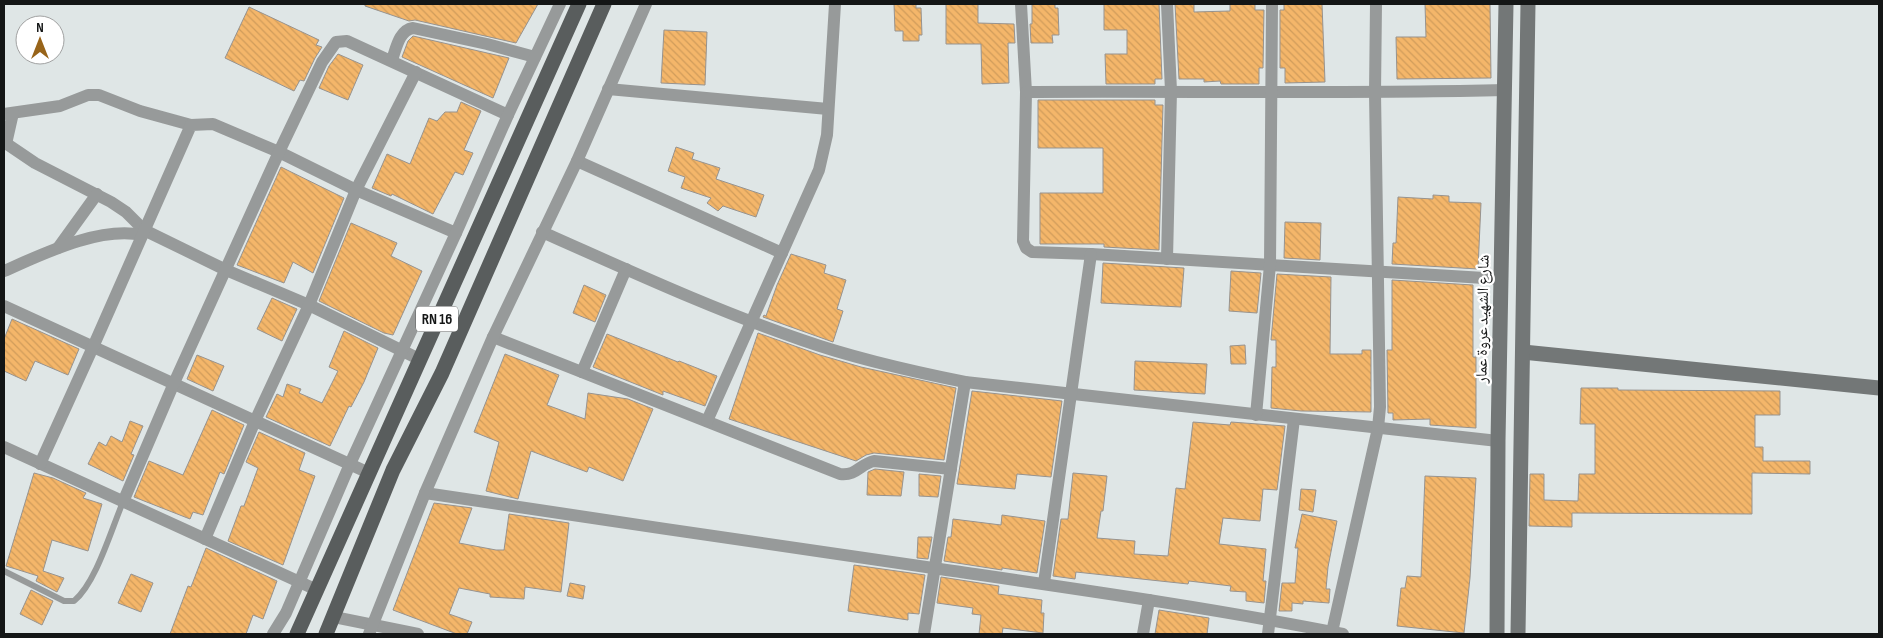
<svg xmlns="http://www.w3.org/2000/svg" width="1883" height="638" font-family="'Sofia Sans Condensed','Noto Naskh Arabic',sans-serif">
<defs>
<pattern id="building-back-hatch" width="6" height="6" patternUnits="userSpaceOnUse" patternTransform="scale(1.25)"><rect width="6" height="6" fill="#f4b66a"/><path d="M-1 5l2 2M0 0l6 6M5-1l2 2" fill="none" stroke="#d09c5b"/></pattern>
</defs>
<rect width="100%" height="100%" fill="#dfe6e6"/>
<g fill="url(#building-back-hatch)" stroke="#97938f">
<polygon points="365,4 538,4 516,43 415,20 409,21 365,6"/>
<polygon points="894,4 916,4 916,8 921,8 922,35 919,35 919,41 903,41 903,31 895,31"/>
<polygon points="946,4 978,4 978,23 1014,24 1015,43 1008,43 1009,83 982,84 981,44 946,44"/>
<polygon points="1032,4 1055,4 1055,8 1058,8 1059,35 1052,35 1053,43 1031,43 1030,24 1032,24"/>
<polygon points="1104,4 1159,4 1162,79 1155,79 1155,84 1106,84 1105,54 1127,54 1127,30 1104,30"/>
<polygon points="1175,4 1194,4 1194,12 1230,11 1230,4 1255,4 1255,10 1264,10 1263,68 1259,68 1259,84 1221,84 1220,81 1204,82 1204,79 1179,79"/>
<polygon points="1284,4 1322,4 1325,82 1285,83 1285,68 1280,68 1280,10 1284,10"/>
<polygon points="1425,4 1490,4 1491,78 1397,79 1396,37 1426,37"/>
<polygon points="249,7 319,40 316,45 322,47 315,58 304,81 300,80 294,91 225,58"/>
<polygon points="664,30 707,32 705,85 661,83"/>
<polygon points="413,36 509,58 493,98 402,57 408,41"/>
<polygon points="338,54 363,65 348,100 319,88 329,66"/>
<polygon points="1038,100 1155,100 1155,105 1163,105 1159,250 1104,247 1104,244 1040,244 1040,193 1103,193 1103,148 1038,148"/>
<polygon points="461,102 481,111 464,150 473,153 463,175 455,172 433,214 392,194 391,196 372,188 387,154 410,164 429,118 437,121 445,112 457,112"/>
<polygon points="676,147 694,153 692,159 720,168 716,179 764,195 756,217 723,206 718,211 707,203 711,198 681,188 685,177 668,171"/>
<polygon points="281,167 344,198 313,273 293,262 284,283 237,265"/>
<polygon points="1433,195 1449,196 1449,202 1481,203 1478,269 1392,264 1393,243 1396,243 1398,197 1433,199"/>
<polygon points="1285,222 1321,223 1320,260 1284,258"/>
<polygon points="351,223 397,243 391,256 422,271 393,335 384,333 319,301"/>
<polygon points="791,254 826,265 824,273 846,280 837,309 843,311 833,342 763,317 764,315 766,316 777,285"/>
<polygon points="1103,263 1184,268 1181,307 1101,303"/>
<polygon points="1231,271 1261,273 1257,313 1229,311"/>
<polygon points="1277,274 1331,277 1330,354 1362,354 1362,350 1371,350 1371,412 1301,411 1271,408 1272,367 1276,367 1276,340 1271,340"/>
<polygon points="1392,280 1473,285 1473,357 1476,357 1476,428 1430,425 1430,419 1393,420 1393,413 1388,413 1387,350 1392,350"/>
<polygon points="584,285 606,295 595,322 573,313"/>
<polygon points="272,298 297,309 282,341 257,329"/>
<polygon points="12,319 79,349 68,375 35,361 26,381 4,371 4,339"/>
<polygon points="344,331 378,348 364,382 351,407 349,406 330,446 266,417 277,394 283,397 287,384 301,389 299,393 322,403 338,371 329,367"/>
<polygon points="758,333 820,355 861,367 956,388 944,460 874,453 866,455 856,461 729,419"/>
<polygon points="607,334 678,362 679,361 717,376 705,406 663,391 663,395 593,367"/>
<polygon points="1245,345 1246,364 1231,364 1230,346"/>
<polygon points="505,354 559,375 547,405 585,419 588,393 628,399 653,409 623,481 589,467 587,472 531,451 518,499 486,491 499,442 474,432"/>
<polygon points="197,355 224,366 213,391 187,379"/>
<polygon points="1135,361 1207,364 1205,394 1134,390"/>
<polygon points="1581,388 1618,388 1618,390 1780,391 1780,415 1755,415 1755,447 1763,447 1763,461 1810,461 1810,474 1752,473 1752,514 1572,513 1572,527 1529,526 1530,474 1544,474 1544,500 1578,501 1579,474 1595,474 1595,424 1580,424"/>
<polygon points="972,391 1062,401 1051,477 1017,474 1015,489 957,484"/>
<polygon points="212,410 244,425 224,474 220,472 203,515 193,512 190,519 134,497 149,461 183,475"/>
<polygon points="130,421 143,426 131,454 134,455 123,481 88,464 99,442 106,446 111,436 122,442"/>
<polygon points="1193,422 1230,425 1231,422 1285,426 1277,490 1263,489 1260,521 1223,518 1219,544 1266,549 1263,581 1266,581 1264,603 1246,601 1246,592 1230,591 1231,586 1189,581 1188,584 1076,572 1075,579 1053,576 1061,519 1068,519 1073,473 1107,476 1103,511 1101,511 1097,538 1135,541 1134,554 1168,556 1176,488 1185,489"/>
<polygon points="259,432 305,453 299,470 315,476 283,565 228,541 241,506 244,506 258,468 246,462"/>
<polygon points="875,469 904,472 901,496 867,495 868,472"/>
<polygon points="34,473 53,478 86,493 83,498 102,504 88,551 52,540 43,571 64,578 57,592 36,581 38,576 6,566"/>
<polygon points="919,474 941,476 938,497 919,496"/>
<polygon points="1425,476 1476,478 1470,578 1464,633 1397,626 1401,588 1405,588 1407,576 1421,577"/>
<polygon points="1301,489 1316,490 1313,512 1299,510"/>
<polygon points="434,503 472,508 459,543 496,550 504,550 509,514 569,523 561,592 525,587 524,599 490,597 490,594 459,588 449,614 472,622 467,634 457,634 393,610"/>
<polygon points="1302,514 1337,521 1328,567 1326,589 1330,589 1329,603 1303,601 1303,604 1292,603 1292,611 1279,611 1282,583 1295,583 1298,548 1295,548"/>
<polygon points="1002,515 1045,521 1037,573 1002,568 1002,570 944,561 948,537 951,537 953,519 1001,525"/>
<polygon points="918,537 932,537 928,559 917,558"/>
<polygon points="206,548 277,581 263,619 253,615 246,634 170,634 188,586 191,587"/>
<polygon points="854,565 925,575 919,614 908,613 908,620 848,611"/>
<polygon points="131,574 153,583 141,612 118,603"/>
<polygon points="941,577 999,586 998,594 1042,600 1041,613 1044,613 1043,633 1003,628 1002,634 979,634 981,615 972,614 973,608 937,603"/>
<polygon points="570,583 585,586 583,599 567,596"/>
<polygon points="31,590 53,601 42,625 20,614"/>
<polygon points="1159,610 1209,618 1207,634 1155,634"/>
</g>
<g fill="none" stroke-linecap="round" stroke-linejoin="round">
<path stroke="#979a9a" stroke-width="6" d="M4,571L64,601H74C96,583 111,530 123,502"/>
<g stroke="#979a9a" stroke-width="12">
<polyline points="1021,4 1026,92 1023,241 1026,248 1032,252 1091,254 1501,279"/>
<path d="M392,60C396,49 399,30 413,28L487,44L535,57"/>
<polyline points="608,89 828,109"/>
<path d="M1026,92C1186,91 1345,94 1505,90"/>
<polyline points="4,114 60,106 88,95 99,95 140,111 191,125"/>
<polyline points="4,142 35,163 111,202 126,212 144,230 226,270 309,305 419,359"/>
<polyline points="6,144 13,113"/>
<polyline points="577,161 782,253"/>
<path d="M542,232C628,270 714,310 802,340C856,359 910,371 965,382L1498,441"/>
<polyline points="58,248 97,194"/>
<polyline points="1167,259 1171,91 1167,4"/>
<path d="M4,271C43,254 99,226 142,235"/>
<polyline points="4,306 369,473"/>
<path d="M493,337L840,474C857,476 860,464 874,461L951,469"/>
<polyline points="582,372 626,269"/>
<polyline points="1256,415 1270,265 1272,4"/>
<polyline points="707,421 819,170 827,135 835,4"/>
<polyline points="4,447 317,590"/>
<polyline points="40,464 93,347 191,125 213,124 279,152 356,190 456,233"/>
<path d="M425,493C594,518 764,544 933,568C1070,588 1207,607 1343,634"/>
<polyline points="123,502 174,383 279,152 322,62 336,42 347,41 508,115"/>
<polyline points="205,539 255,421 309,305 356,190 416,72"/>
<polyline points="1044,583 1091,254"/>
<polyline points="334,617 418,634"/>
<polyline points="1332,632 1378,428 1380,407 1375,93 1376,4"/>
<polyline points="273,634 286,613 350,464 456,233 508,115 560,4"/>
<polyline points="369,634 425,493 493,337 577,161 646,4"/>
<polyline points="924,634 965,382"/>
<polyline points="1143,634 1149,600"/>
<polyline points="1268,634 1294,419"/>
</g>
<g stroke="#737777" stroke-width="15">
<polyline points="1523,352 1879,388"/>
<polyline points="1497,634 1498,441 1506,4"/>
<polyline points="1518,634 1528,4"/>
</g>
<g stroke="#595d5d" stroke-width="15">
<polyline points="297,634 579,4"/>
<polyline points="326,634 393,470 442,373 604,4"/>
</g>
</g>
<g text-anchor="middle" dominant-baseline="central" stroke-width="4.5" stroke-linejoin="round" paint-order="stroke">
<rect fill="#fff" stroke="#5a5c5c" stroke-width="1" x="416" y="306.5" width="42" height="25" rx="4"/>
<g font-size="15" font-weight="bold" fill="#141616">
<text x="437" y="319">RN 16</text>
</g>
<g font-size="16" fill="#141616" stroke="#fff">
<text transform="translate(1483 319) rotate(-89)">شارع الشهيد عروة عمار</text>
</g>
</g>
<rect width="1883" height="638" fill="none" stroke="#141616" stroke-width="10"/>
<g transform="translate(40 40)"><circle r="24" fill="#ffffff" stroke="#a1a2a2"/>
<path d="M0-4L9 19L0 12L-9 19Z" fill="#986419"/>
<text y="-8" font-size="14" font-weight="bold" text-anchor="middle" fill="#141616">N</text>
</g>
</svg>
